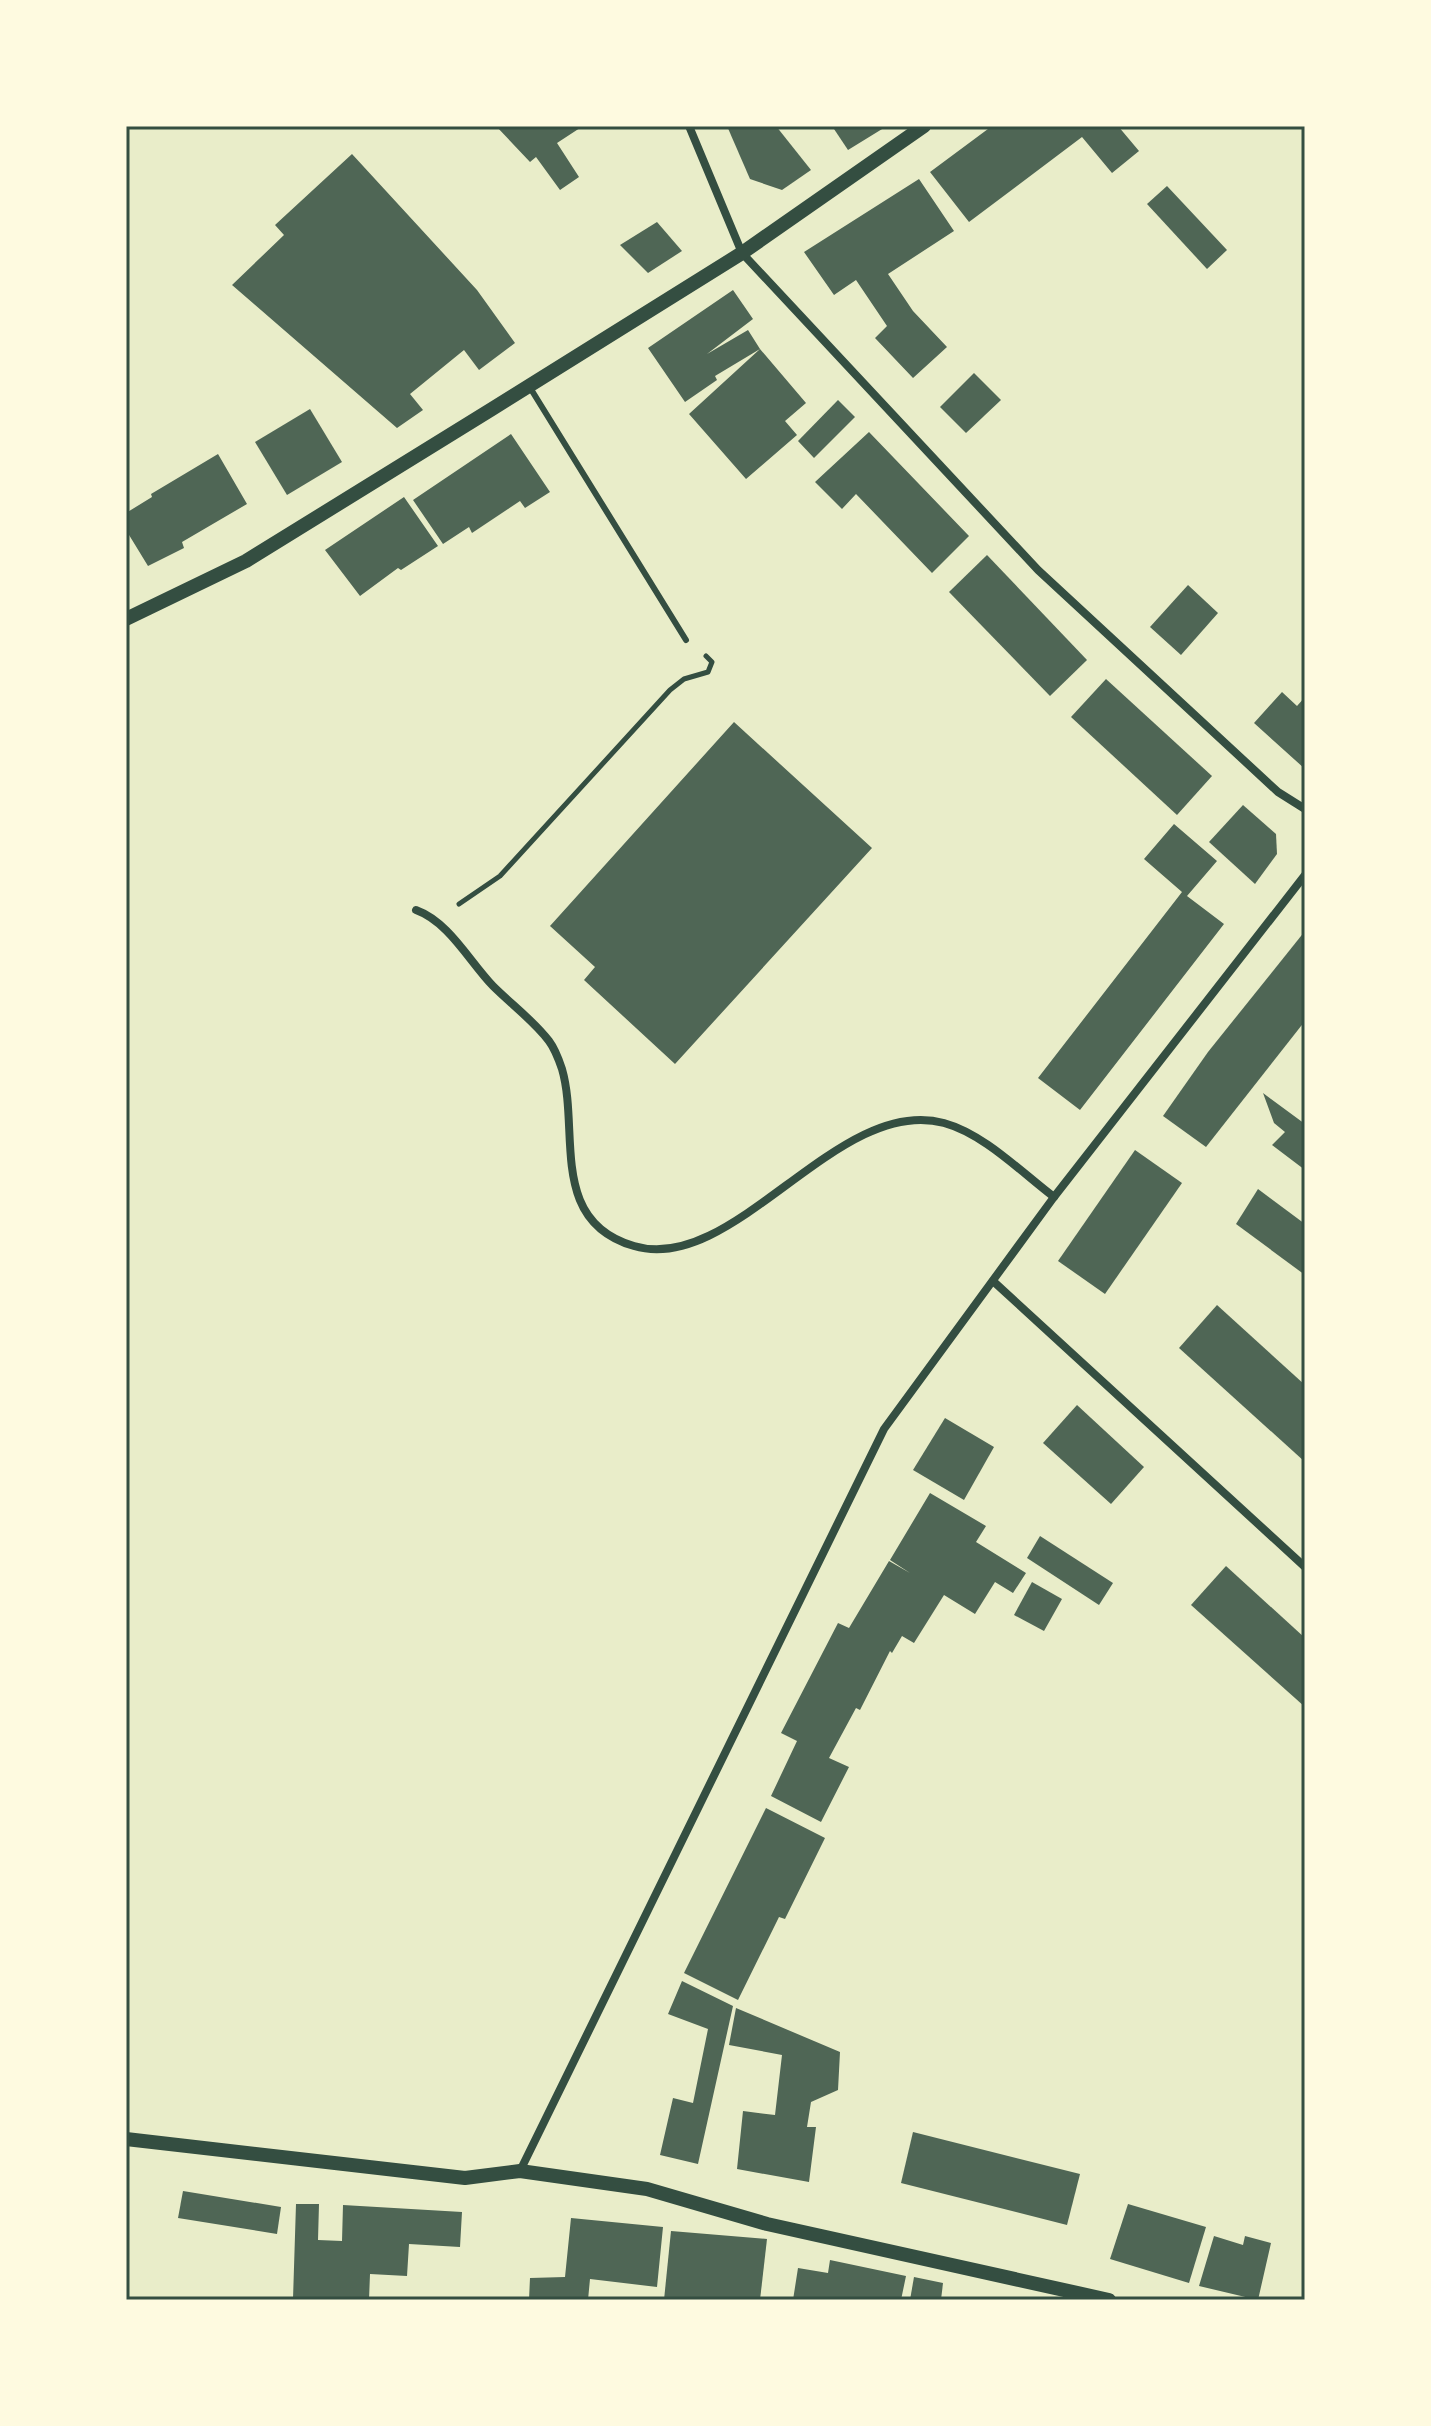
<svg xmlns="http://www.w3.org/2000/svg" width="1431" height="2426" font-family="Cabin,sans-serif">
<rect width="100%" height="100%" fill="#e9edc9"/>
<g fill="#4f6655">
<polygon points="496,126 583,126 557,143 579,177 560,190 536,157 530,162"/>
<polygon points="727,126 776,126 811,170 782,190 750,179"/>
<polygon points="832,126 887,126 848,150"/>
<polygon points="992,126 1118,126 1139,151 1112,173 1082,137 969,222 930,172"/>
<polygon points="352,154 477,290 515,343 479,370 464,350 410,394 423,410 397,428 232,285 284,235 275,225"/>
<polygon points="919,179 954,231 888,274 913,311 947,347 913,378 875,338 887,326 856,280 834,295 804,252"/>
<polygon points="1167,186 1227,250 1207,269 1147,204"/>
<polygon points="657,222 682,251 648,273 620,245"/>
<polygon points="733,290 753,319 707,354 748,330 760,349 806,403 785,421 797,435 746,479 689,414 760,349 715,376 717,380 685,402 648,348"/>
<polygon points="974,373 1001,400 966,433 940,407"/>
<polygon points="838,400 855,417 814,458 798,441"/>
<polygon points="310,409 342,462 287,495 255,442"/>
<polygon points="869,432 969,536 932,573 856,494 842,509 815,482"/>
<polygon points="511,434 550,492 525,508 520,501 472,533 469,527 443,544 413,500"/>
<polygon points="218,454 247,504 182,542 184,548 148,566 126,530 126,513 152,497 151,494"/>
<polygon points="404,497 438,546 401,570 398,568 360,596 325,550"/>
<polygon points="987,555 1087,660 1050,696 949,592"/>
<polygon points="1188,585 1218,613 1181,655 1150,627"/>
<polygon points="1106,679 1212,776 1177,815 1071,717"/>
<polygon points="1282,692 1297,706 1305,697 1305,769 1254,723"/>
<polygon points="734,722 872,848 675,1064 584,980 595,967 550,926"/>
<polygon points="1243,805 1276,834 1277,854 1255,884 1209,842"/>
<polygon points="1174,824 1217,861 1187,896 1224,924 1080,1110 1038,1078 1182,892 1144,859"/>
<polygon points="1305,931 1305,1021 1206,1147 1163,1116 1208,1052"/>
<polygon points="1263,1093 1305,1124 1305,1170 1272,1145 1285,1132 1274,1123"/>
<polygon points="1135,1150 1182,1183 1105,1294 1058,1261"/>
<polygon points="1258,1189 1305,1224 1305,1275 1236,1224"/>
<polygon points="1217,1305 1305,1385 1305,1462 1179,1348"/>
<polygon points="1077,1405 1144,1467 1111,1504 1043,1443"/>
<polygon points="945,1418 994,1447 964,1500 913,1470"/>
<polygon points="930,1493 986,1526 976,1542 1026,1573 1013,1593 995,1582 975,1614 944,1595 914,1643 902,1636 892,1653 890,1651 860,1710 856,1708 829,1758 849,1767 821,1822 771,1796 797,1741 781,1733 838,1623 849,1628 889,1561 910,1573 890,1560"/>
<polygon points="1040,1536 1113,1583 1099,1605 1027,1558"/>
<polygon points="1226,1566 1305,1638 1305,1707 1191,1605"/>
<polygon points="1032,1582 1062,1599 1044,1631 1014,1615"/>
<polygon points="766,1808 825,1838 785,1919 779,1917 738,2000 684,1973"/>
<polygon points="682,1981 733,2006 698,2164 660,2155 673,2098 693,2103 708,2029 668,2014"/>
<polygon points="736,2008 840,2052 838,2090 811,2102 807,2127 816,2127 809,2182 737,2169 743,2111 775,2115 782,2055 729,2045"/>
<polygon points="913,2132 1080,2174 1067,2225 901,2183"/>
<polygon points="183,2191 281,2207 277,2234 178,2218"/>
<polygon points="296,2204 319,2204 318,2240 342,2241 343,2205 462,2212 460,2247 409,2244 407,2276 370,2274 369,2300 293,2299"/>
<polygon points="1128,2204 1206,2227 1189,2283 1110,2259"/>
<polygon points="571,2218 663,2227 657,2287 590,2279 588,2300 529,2300 530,2278 565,2277"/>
<polygon points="671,2231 767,2239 760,2300 664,2300"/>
<polygon points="1214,2236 1243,2245 1245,2236 1271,2243 1258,2300 1199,2286"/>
<polygon points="830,2260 906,2276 901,2300 793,2300 798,2268 828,2273"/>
<polygon points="914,2277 943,2283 941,2300 910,2300"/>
</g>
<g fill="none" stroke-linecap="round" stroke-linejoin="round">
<polyline stroke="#344e41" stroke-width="5" points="459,904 500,876 670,690 684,679 708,672 712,662 706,656"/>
<polyline stroke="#344e41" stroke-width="6" points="529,386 686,640"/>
<g stroke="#344e41" stroke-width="8">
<polyline points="689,126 742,253 1038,570 1278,792 1305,809"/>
<path d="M416,910C449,922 469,961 493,986C511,1004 534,1021 549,1041C555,1049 559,1060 562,1069C580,1131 548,1221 634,1246C734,1276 838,1094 944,1123C984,1134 1021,1172 1054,1197"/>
<polyline points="993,1281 1305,1567"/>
<polyline points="520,2171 884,1429 1054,1197 1305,875"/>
</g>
<g stroke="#344e41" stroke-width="14">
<polyline points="126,619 246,561 492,409 742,253 924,126"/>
<polyline points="126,2139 465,2178 520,2171 647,2189 767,2224 1109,2300"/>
</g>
</g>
<rect width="1431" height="2426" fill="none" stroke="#fefae0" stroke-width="256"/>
<rect x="128" y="128" width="1175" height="2170" fill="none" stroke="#344e41" stroke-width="3"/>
</svg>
